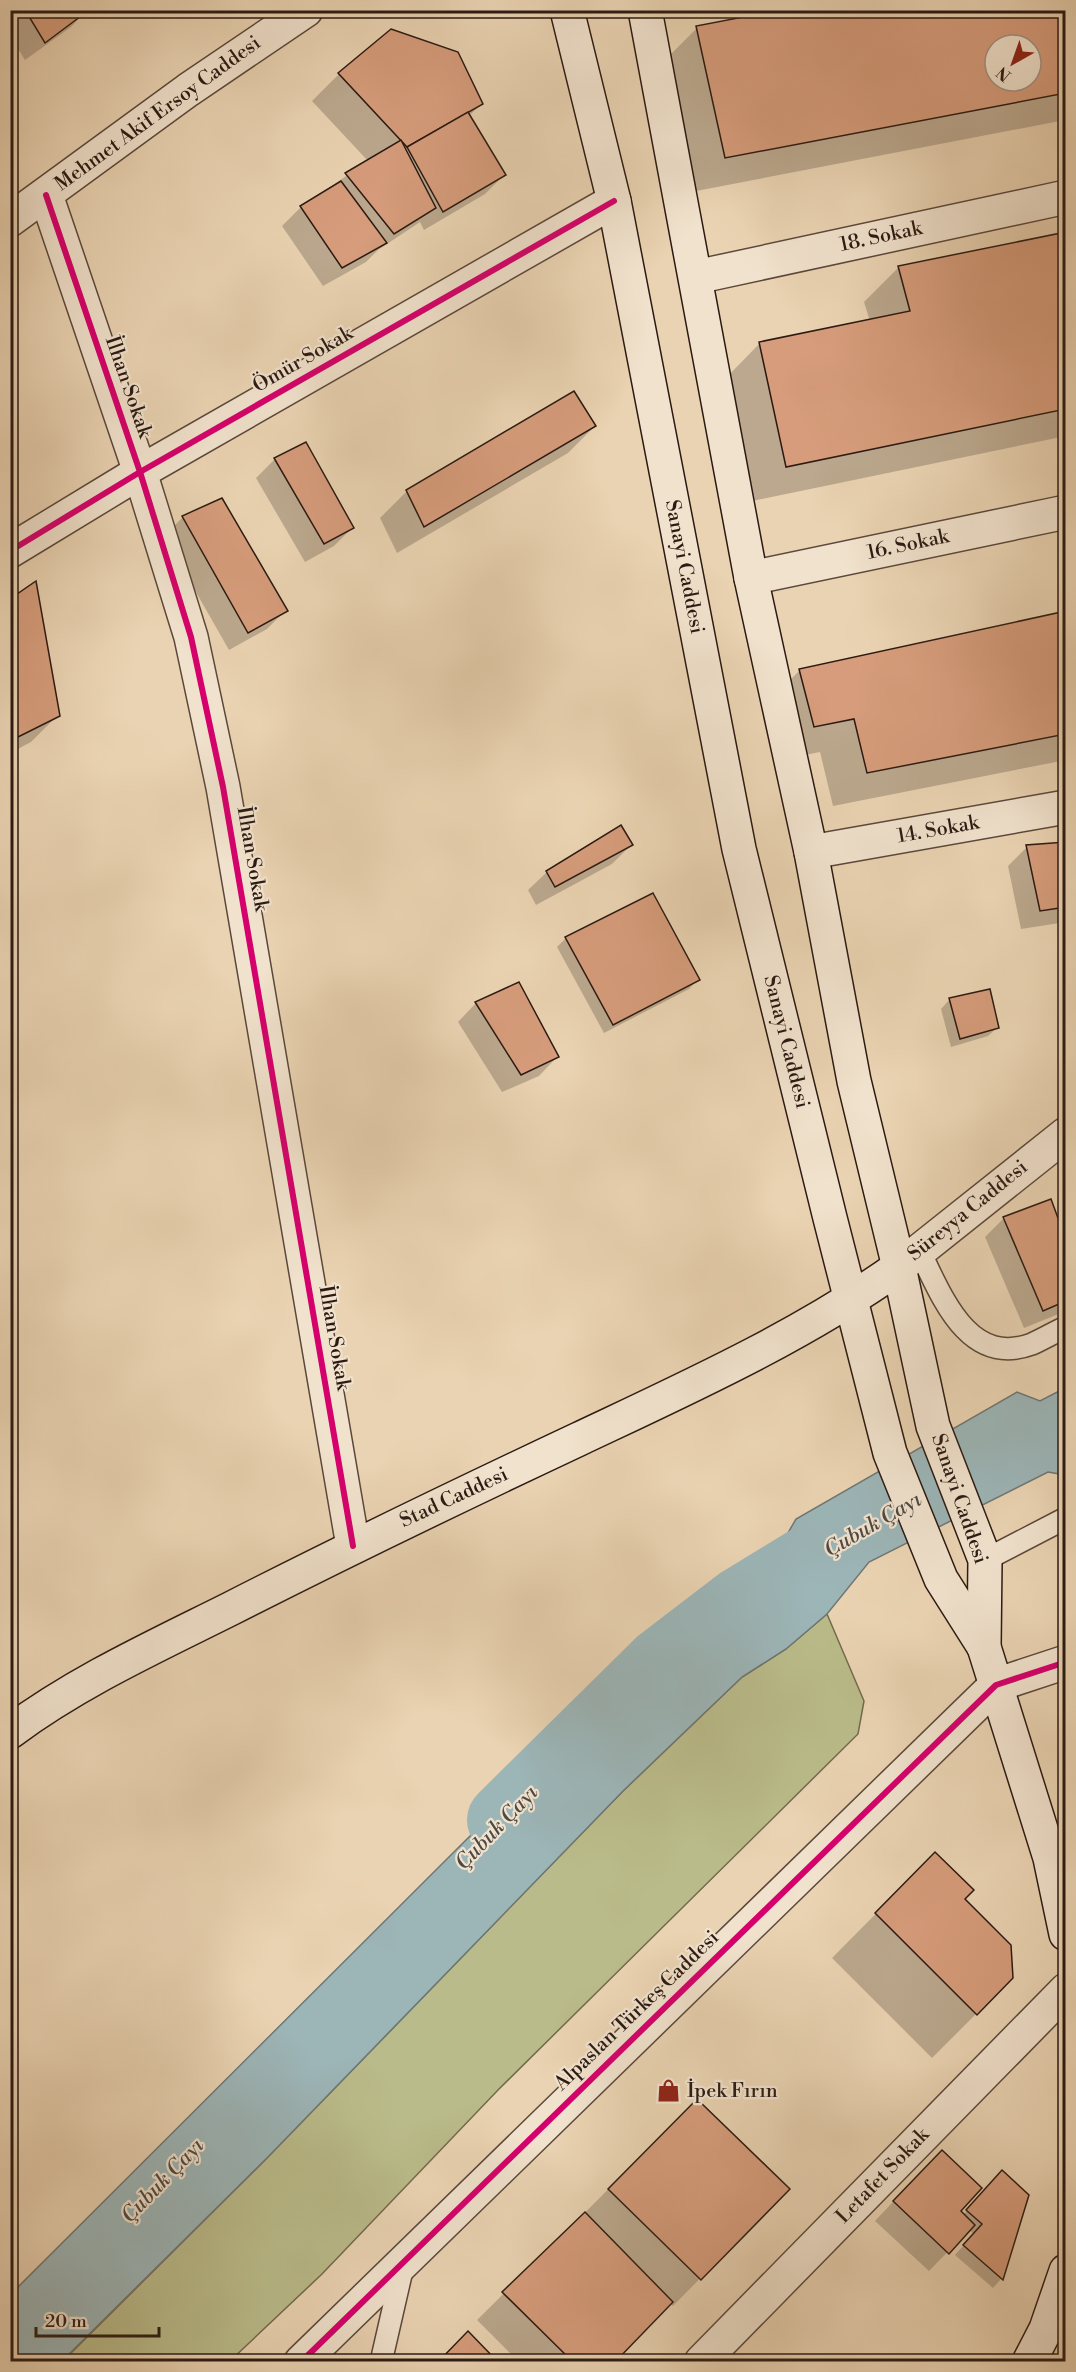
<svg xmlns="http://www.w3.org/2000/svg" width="1076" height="2372" font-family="'Libre Bodoni',serif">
<rect width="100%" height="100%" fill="#ead3b2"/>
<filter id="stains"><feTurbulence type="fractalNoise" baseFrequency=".00333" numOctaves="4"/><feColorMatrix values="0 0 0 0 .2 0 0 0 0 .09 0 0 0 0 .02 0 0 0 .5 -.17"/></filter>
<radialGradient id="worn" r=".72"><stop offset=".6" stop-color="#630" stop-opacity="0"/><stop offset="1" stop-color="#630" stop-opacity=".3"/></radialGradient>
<polygon fill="#babb8a" stroke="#726a4e" stroke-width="1.5" points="827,1614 864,1701 858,1734 498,2090 322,2274 230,2361 62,2362 266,2159 623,1791 742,1677 786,1649"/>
<polygon fill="#9cb5b7" stroke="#6f7775" stroke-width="1.5" points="1065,1388 1065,1475 1048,1472 869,1562 827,1614 786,1649 742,1677 623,1791 266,2159 62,2361 11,2362 11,2294 472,1834 707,1643 774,1557 796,1519 1017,1392 1040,1401"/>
<g fill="#0003" fill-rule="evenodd">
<polygon points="10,10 87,10 71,27 25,60 10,36"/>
<path d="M1066,10V115L1060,121L691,192L663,62L697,28ZM995,45H1031V81H995Z"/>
<polygon points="392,30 481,104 469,116 504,175 485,194 424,230 420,222 378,250 366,262 323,286 282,226 301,207 368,161 312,101 339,74"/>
<polygon points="1066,233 1066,436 752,501 726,378 760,343 870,321 864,302 898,268"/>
<polygon points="595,426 568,453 397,553 380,518 407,491"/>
<polygon points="305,444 352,528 334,546 305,562 256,478 274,460"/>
<polygon points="221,500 286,610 267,629 229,650 164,536 183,517"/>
<polygon points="10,601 58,715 31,742 10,753"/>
<polygon points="1066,613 1066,760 833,806 820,752 781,760 766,704 800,670"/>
<polygon points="1066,844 1066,922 1021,929 1008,866 1027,847"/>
<polygon points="631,845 612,864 536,905 528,890 547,872"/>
<polygon points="566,938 698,979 689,989 604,1033 557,947"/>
<polygon points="950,999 998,1027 988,1036 951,1047 941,1009"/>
<polygon points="476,1003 557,1057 539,1076 502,1092 458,1022"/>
<polygon points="1050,1201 1066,1244 1066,1311 1024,1328 985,1237 1003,1219"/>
<polygon points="935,1854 1012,1978 932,2058 832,1958"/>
<polygon points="697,2101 788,2189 673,2306 670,2303 612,2362 519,2362 477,2320"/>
<polygon points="923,2170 963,2215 993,2181 1027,2195 1001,2279 993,2288 955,2255 974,2234 969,2230 929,2271 875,2221"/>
</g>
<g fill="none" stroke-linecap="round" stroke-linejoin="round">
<polyline stroke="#9cb5b7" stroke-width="74" points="504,1820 661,1665 742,1603 819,1556"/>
</g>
<g fill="#d69c7b" stroke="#2b1a13" stroke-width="1.5" fill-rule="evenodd">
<polygon points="25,10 89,10 45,43"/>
<path d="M780,10H1066V93L725,158L696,26ZM995,45H1031V81H995Z"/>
<polygon points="391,29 458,52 483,104 407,147 338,73"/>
<polygon points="468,112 506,175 443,212 407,147"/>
<polygon points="401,140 436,208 394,234 345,173"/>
<polygon points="341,181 387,243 342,268 300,206"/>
<polygon points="1066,232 1066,409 786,467 759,342 910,311 898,266"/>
<polygon points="574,391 596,426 424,527 406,490"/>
<polygon points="306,442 354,528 324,544 274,458"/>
<polygon points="222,498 288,611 248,633 182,516"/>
<polygon points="36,581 60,716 10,741 10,599"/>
<polygon points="1066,611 1066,734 867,773 854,719 814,727 799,669"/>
<polygon points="621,825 633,845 555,887 546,871"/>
<polygon points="1066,842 1066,907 1040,911 1026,845"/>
<polygon points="653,893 700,980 613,1025 565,937"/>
<polygon points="519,982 559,1057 521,1075 475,1002"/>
<polygon points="990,989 999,1028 960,1039 949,998"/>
<polygon points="1051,1199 1066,1240 1066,1301 1043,1311 1003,1217"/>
<polygon points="935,1852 974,1890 965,1899 1011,1945 1013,1978 977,2015 875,1913"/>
<polygon points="697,2099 790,2189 701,2280 608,2189"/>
<polygon points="942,2150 982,2188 961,2211 975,2225 949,2254 893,2201"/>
<polygon points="1002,2170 1029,2195 1003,2280 963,2245 982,2224 966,2210"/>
<polygon points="585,2212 673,2302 615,2362 573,2362 502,2292"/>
<polygon points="468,2331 498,2362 438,2362"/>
</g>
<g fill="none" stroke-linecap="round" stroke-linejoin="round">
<defs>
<g id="service">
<path d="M919,1250C941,1294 967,1368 1032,1344C1043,1339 1055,1332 1066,1327"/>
<polyline points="985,1560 1066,1518"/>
<polyline points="381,2362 403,2266"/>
</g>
<g id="minor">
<polyline points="46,195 140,472 191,637 223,787 353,1546"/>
<polyline points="696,277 1066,197"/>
<polyline points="10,551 140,472 614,201"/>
<polyline points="751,578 1066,512"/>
<polyline points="811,852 1066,807"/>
<polyline points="996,1685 1066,1662"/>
<polyline points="701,2362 1066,1990"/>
</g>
<g id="tertiary">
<polyline points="10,220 188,90 306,10"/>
<polyline points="899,1267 1066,1134"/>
<polyline points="301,2362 996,1685"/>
</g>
<g id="secondary">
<polyline points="567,10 614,201 739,849 830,1218 890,1453 941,1579 984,1647"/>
<polyline points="645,10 751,578 811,852 854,1081 899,1267 933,1426 985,1560 984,1647 1050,1858 1066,1934"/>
<path d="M10,1732C77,1682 156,1646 230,1609C346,1550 462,1494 579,1439C689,1387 800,1337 899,1267"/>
<polyline points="1029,2362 1046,2329 1066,2271"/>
</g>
</defs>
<use href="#service" stroke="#5b483b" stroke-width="24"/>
<use href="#minor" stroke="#5b483b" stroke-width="36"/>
<use href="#tertiary" stroke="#5b483b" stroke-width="36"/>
<use href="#secondary" stroke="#2b1a13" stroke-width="36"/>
<use href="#service" stroke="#f1e2cd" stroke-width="21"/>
<use href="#minor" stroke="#f1e2cd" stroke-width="33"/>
<use href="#tertiary" stroke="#f1e2cd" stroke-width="33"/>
<use href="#secondary" stroke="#f1e2cd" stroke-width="33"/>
<defs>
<g id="cycleway">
<polyline points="46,195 140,472 191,637 223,787 353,1546"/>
<polyline points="10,551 140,472 614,201"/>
<polyline points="301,2362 996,1685 1066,1662"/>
</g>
</defs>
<use href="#cycleway" stroke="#f1e2cd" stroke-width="10"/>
<use href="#cycleway" stroke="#d6006c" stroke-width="6"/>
</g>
<defs>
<symbol id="shop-bare" viewBox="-9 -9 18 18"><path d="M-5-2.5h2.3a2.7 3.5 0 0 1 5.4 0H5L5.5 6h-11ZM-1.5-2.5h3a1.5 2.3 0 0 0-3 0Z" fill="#8f2418" stroke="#f1e2cd" stroke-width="2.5" paint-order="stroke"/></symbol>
</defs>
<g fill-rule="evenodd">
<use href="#shop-bare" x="652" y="2074" width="33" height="33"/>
</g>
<g text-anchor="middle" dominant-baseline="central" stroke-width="4.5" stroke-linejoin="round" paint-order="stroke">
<g font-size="20" fill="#2b1a13" stroke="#f1e2cd">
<text transform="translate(158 114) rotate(-36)">Mehmet Akif Ersoy Caddesi</text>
<text transform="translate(881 237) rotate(-12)">18. Sokak</text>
<text transform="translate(303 360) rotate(-30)">Ömür Sokak</text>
<text transform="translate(128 387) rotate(71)">İlhan Sokak</text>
<text transform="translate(908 545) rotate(-12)">16. Sokak</text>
<text transform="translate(684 567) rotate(79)">Sanayi Caddesi</text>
<text transform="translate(938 830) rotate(-10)">14. Sokak</text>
<text transform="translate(252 859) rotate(80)">İlhan Sokak</text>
<text transform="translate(786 1042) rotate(76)">Sanayi Caddesi</text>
<text transform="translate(968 1211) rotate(-39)">Süreyya Caddesi</text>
<text transform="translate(334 1338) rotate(80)">İlhan Sokak</text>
<text transform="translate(454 1498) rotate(-25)">Stad Caddesi</text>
<text transform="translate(959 1499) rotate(71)">Sanayi Caddesi</text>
<text transform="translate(637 2011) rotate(-44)">Alpaslan Türkeş Caddesi</text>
<text transform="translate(883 2176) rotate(-46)">Letafet Sokak</text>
</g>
<g font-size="20" fill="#2b1a13" stroke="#f1e2cd" text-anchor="start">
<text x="687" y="2091">İpek Fırın</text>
</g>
<g font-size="21" font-style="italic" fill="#4d4844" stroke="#f1e2cd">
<text transform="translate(873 1525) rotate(-30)">Çubuk Çayı</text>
<text transform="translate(497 1828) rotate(-46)">Çubuk Çayı</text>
<text transform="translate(163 2181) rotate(-46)">Çubuk Çayı</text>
</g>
</g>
<rect width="1076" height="2372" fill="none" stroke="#ead3b2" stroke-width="36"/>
<rect x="12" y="12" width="1052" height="2348" fill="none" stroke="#2b1a13" stroke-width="3"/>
<rect x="18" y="18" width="1040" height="2336" fill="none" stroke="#2b1a13" stroke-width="1.5"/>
<g transform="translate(1013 63) rotate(220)"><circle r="28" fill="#f1e2cd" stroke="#a29283" stroke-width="1.5"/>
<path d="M0-4.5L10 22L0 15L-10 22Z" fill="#8f2418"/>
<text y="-9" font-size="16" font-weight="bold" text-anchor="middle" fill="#2b1a13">N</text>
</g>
<path d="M36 2327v9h123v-9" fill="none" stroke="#2b1a13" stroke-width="3"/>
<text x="45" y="2327" font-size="18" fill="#2b1a13" stroke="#f1e2cd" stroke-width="4.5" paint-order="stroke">20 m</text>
<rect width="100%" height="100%" filter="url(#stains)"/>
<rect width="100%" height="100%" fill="url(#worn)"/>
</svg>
